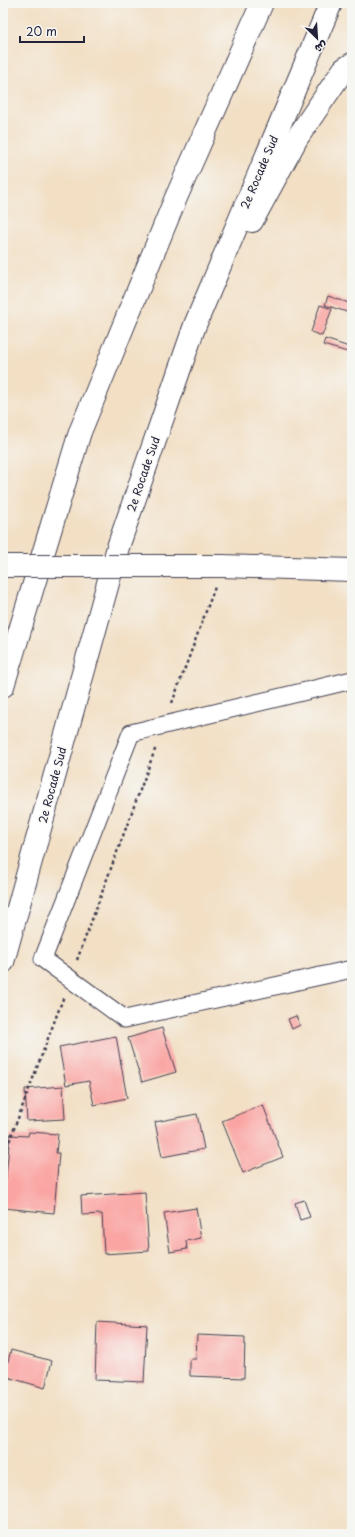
<svg xmlns="http://www.w3.org/2000/svg" width="355" height="1537" font-family="'Playpen Sans','Playpen Sans Arabic',sans-serif">
<rect width="100%" height="100%" fill="#f6f6f2"/>
<filter id="ink" filterUnits="userSpaceOnUse"><feTurbulence type="fractalNoise" baseFrequency=".025" numOctaves="2"/><feDisplacementMap in="SourceGraphic" scale="8" xChannelSelector="R" yChannelSelector="G"/><feConvolveMatrix kernelMatrix="1 2 1 2 8 2 1 2 1" color-interpolation-filters="sRGB"/></filter>
<filter id="wash" filterUnits="userSpaceOnUse"><feTurbulence type="fractalNoise" baseFrequency=".012" numOctaves="4" result="noise"/><feDisplacementMap in="SourceGraphic" scale="16" xChannelSelector="R" yChannelSelector="G"/><feGaussianBlur stdDeviation="0.9" result="paint"/><feColorMatrix in="noise" values="0 0 0 0 0 0 0 0 0 0 0 0 0 0 0 0 0 1.4 0 .05"/><feComposite in="paint" operator="in"/></filter>
<g filter="url(#wash)">
<rect width="100%" height="100%" fill="#f2dfc4"/>
<g id="blocks">
<g fill="#faa5a3">
<polygon points="328,296 352,304 350,313 325,305"/>
<polygon points="320,305 332,309 322,336 311,332"/>
<polygon points="325,339 352,348 351,353 323,345"/>
<polygon points="296,1016 300,1025 292,1029 288,1019"/>
<polygon points="162,1028 176,1072 142,1082 128,1038"/>
<polygon points="116,1036 127,1098 94,1105 89,1081 66,1085 59,1047"/>
<polygon points="63,1086 65,1119 27,1121 25,1089"/>
<polygon points="263,1105 283,1157 243,1173 222,1121"/>
<polygon points="197,1114 204,1149 162,1157 155,1122"/>
<polygon points="29,1132 58,1134 56,1153 59,1153 54,1213 3,1208 10,1135 28,1136"/>
<polygon points="145,1192 149,1251 104,1254 102,1214 82,1215 81,1196"/>
<polygon points="304,1200 310,1217 300,1220 295,1203"/>
<polygon points="196,1208 201,1238 186,1241 187,1249 170,1252 164,1213"/>
<polygon points="97,1322 147,1325 144,1382 95,1380"/>
<polygon points="197,1335 245,1337 244,1378 190,1376 190,1359 196,1359"/>
<polygon points="11,1350 52,1361 45,1388 4,1376"/>
</g>
</g>
</g>
<g filter="url(#ink)">
<use href="#blocks" fill-opacity="0" stroke="#413e50" stroke-width="1"/>
<g fill="none" stroke-linecap="round" stroke-linejoin="round">
<defs>
<polyline id="street" points="352,680 131,733 43,959 125,1019 352,969"/>
<polyline id="secondary" points="222,566 352,570"/>
<g id="highway">
<polyline points="252,221 297,138 344,69 352,64"/>
<polyline points="3,686 80,432 175,200 262,3"/>
<polyline points="3,962 118,547 195,325 331,3"/>
</g>
</defs>
<use href="#street" stroke="#413e50" stroke-width="19"/>
<use href="#secondary" stroke="#413e50" stroke-width="24"/>
<use href="#highway" stroke="#413e50" stroke-width="24"/>
<g stroke="#413e50" stroke-width="2.5" stroke-dasharray="3 3" stroke-linecap="butt">
<polyline points="172,703 215,587"/>
<polyline points="77,960 156,747"/>
<polyline points="3,1158 64,996"/>
</g>
<use href="#street" stroke="#fff" stroke-width="17"/>
<use href="#secondary" stroke="#fff" stroke-width="22"/>
<use href="#highway" stroke="#fff" stroke-width="22"/>
<defs>
<polyline id="secondary-bridge" points="3,566 222,566"/>
</defs>
<use href="#secondary-bridge" stroke="#413e50" stroke-width="24" stroke-linecap="butt"/>
<use href="#secondary-bridge" stroke="#fff" stroke-width="22"/>
</g>
</g>
<g text-anchor="middle" dominant-baseline="central" stroke-width="3" stroke-linejoin="round" paint-order="stroke">
<g font-size="11" fill="#22223b" stroke="#f6f6f2">
<text transform="translate(259 172) rotate(-67)">2e Rocade Sud</text>
<text transform="translate(143 474) rotate(-71)">2e Rocade Sud</text>
<text transform="translate(52 785) rotate(-75)">2e Rocade Sud</text>
</g>
</g>
<rect width="355" height="1537" fill="none" stroke="#f6f6f2" stroke-width="16"/>
<g transform="translate(317 38) rotate(155)" stroke="#f6f6f2" stroke-width="3" paint-order="stroke">
<path d="M0-3L7 15L0 10L-7 15Z" fill="#22223b"/>
<text y="-6" font-size="11" font-weight="bold" text-anchor="middle" fill="#22223b">ش</text>
</g>
<path d="M20 36v6h64v-6" fill="none" stroke="#22223b" stroke-width="2"/>
<text x="26" y="36" font-size="12" fill="#22223b" stroke="#f6f6f2" stroke-width="3" paint-order="stroke">20 m</text>
</svg>
